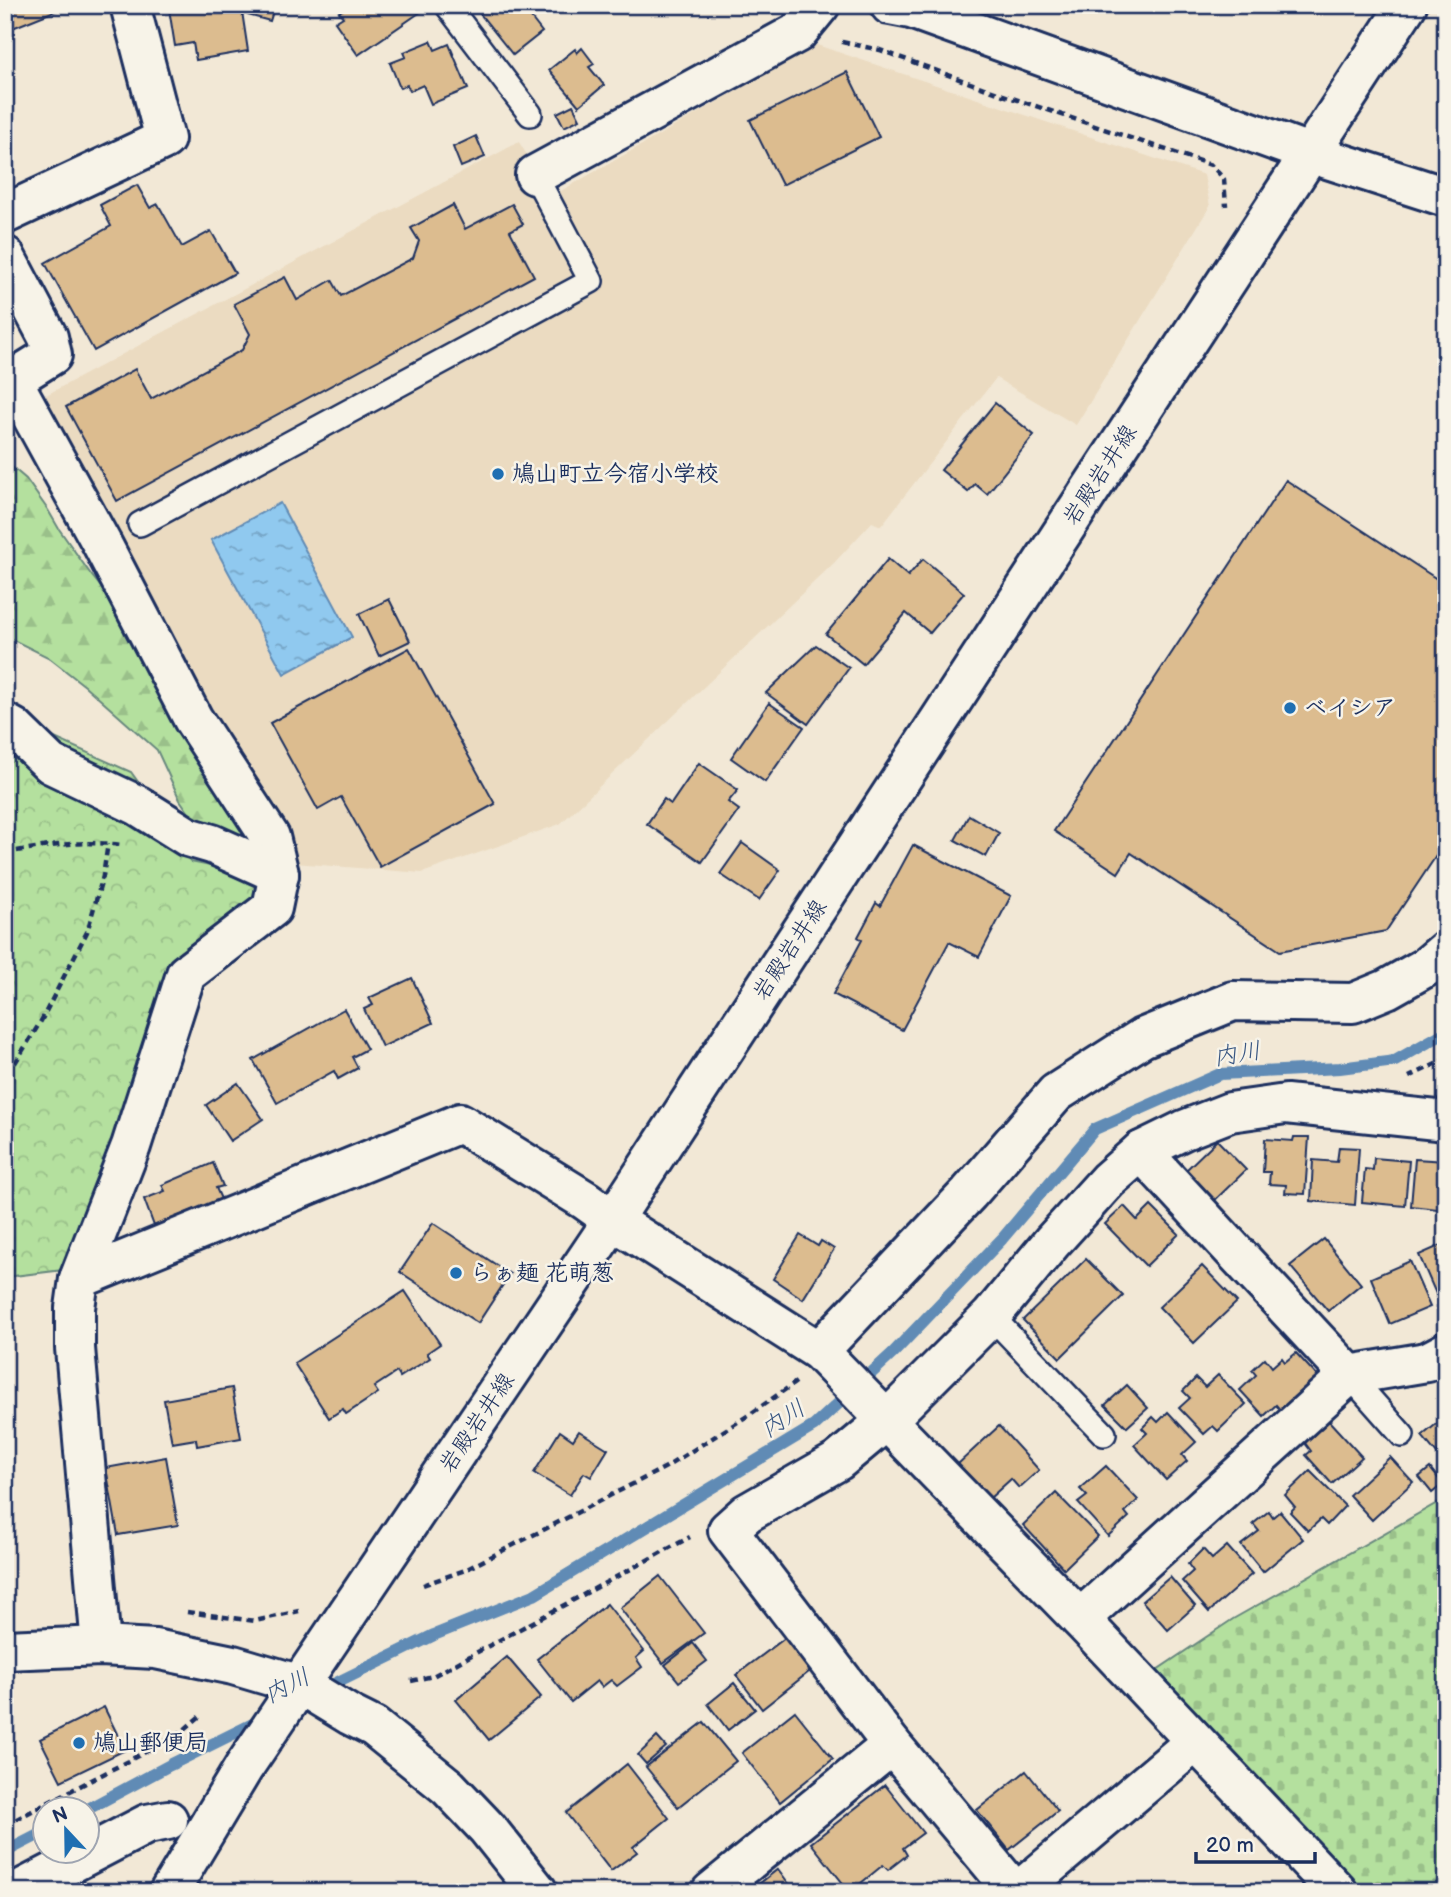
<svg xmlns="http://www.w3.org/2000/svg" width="1451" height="1897" font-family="'Balsamiq Sans','Klee One',sans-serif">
<defs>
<pattern id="forest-firs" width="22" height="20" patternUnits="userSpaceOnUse" patternTransform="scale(1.75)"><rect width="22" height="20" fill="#b4e09e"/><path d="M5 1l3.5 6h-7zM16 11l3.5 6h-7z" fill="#9ac08a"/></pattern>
<pattern id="cemetery-stones" width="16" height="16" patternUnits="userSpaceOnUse" patternTransform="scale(1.75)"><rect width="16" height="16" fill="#b4e09e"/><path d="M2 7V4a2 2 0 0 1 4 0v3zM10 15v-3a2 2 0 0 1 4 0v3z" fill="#9ac08a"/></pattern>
<pattern id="park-crowns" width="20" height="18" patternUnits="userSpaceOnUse" patternTransform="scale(1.75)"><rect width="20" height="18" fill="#b4e09e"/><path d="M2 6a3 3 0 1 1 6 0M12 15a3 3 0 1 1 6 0" fill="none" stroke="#9ac08a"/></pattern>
<pattern id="water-ripples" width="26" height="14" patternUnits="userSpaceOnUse" patternTransform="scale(1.75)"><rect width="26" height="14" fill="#90c9ef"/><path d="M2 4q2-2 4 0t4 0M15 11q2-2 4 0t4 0" fill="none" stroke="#75a4c5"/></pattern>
</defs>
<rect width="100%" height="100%" fill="#f2e8d6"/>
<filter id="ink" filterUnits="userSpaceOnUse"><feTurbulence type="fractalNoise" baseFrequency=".0143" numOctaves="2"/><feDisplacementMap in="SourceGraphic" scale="14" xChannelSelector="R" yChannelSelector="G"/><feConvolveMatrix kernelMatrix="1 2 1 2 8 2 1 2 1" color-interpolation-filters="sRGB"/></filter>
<g filter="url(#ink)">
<polygon fill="#ebdbc1" points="817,45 1204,175 1210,206 1076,425 996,378 881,526 872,522 834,563 560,824 422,873 295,863 35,401 519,142 552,196"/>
<polygon fill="url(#forest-firs)" stroke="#68887e" stroke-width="2" points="5,461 26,479 48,510 59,529 92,576 123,614 251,831 254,849 198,826 180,800 157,750 85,686 48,657 5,636"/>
<polygon fill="url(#cemetery-stones)" stroke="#68887e" stroke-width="2" points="1446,1498 1446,1892 1363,1892 1154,1672 1233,1619"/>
<polygon fill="url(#park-crowns)" stroke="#68887e" stroke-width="2" points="5,716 131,772 176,835 191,862 256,875 259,896 170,970 119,1142 63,1270 5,1277"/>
<polygon fill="url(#water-ripples)" stroke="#618bb5" stroke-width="2" points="280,503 352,637 284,674 211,540"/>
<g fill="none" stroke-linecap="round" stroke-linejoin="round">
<g stroke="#618bb5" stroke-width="12">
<polyline points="320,1691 434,1635 534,1595 814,1426 893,1353 1002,1239 1095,1129 1220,1074 1340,1068 1395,1061 1446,1032"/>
<polyline points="86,1810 170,1765 263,1719"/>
<polyline points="5,1852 46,1831"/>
</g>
</g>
<g fill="#dcbc8f" stroke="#1b2f5e" stroke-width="2">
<polygon points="5,5 67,5 67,6 5,31"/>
<polygon points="191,5 241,5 248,51 196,60 193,43 175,46 169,9"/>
<polygon points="251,5 275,5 270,21 248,15"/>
<polygon points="344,5 418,5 422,11 358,55 335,22 343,17 339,12 346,8"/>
<polygon points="473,5 521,5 542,32 513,55"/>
<polygon points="431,41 435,50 449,44 468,89 431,104 423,85 410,91 407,85 400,88 390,63 406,57 404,52"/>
<polygon points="582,48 594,64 589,67 604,85 579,106 549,70 575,49 577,53"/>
<polygon points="847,72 879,137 782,185 750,120"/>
<polygon points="573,105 580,119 564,127 557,113"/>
<polygon points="476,136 485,157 461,167 453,147"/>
<polygon points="137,185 150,208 158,204 182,247 211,231 235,273 94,351 45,263 111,226 100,205"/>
<polygon points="512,204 523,224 510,231 534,276 117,501 66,407 135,369 151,399 242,350 250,334 234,304 285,277 297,300 332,280 341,296 413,258 419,241 411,228 453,205 465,229"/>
<polygon points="995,403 1034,435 987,494 975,484 968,492 941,470"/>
<polygon points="1286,480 1446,585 1446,841 1386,931 1280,951 1131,853 1118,873 1054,831"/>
<polygon points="888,559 908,576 923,559 964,593 930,633 906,613 863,664 826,634"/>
<polygon points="389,599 410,641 379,656 359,614"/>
<polygon points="816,645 849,668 808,724 766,693"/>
<polygon points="409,648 495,804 380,867 341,797 318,810 270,723"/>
<polygon points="769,703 804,727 765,782 731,758"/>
<polygon points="699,763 738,790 728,802 739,810 702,862 647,824 664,799 671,804"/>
<polygon points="969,815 999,833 986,857 955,840"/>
<polygon points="742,843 780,870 759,900 720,874"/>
<polygon points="913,845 1011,896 979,957 949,942 902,1030 833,994 862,940 858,937 876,903 880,906"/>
<polygon points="412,978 433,1023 382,1047 364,1009 373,1005 369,998"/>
<polygon points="344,1009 367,1049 352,1057 358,1068 338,1079 334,1071 277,1103 253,1060"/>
<polygon points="238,1083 263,1119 230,1141 206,1105"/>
<polygon points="1294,1137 1309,1137 1305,1194 1285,1193 1286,1185 1269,1184 1270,1172 1263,1172 1265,1139 1293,1141"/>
<polygon points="1217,1140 1246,1170 1215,1200 1186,1170"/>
<polygon points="1339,1147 1359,1148 1355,1205 1311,1201 1313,1160 1337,1162"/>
<polygon points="1374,1158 1409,1161 1405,1206 1362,1202 1365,1169 1373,1170"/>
<polygon points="1415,1159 1446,1161 1446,1210 1411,1206"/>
<polygon points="213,1163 223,1186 216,1188 221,1199 154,1226 144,1199 165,1191 162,1185"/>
<polygon points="1124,1206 1137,1220 1151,1206 1179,1234 1146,1266 1105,1224"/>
<polygon points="433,1223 510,1274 478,1323 400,1272"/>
<polygon points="800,1235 818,1246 821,1241 834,1249 803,1299 773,1279"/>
<polygon points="1324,1239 1361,1284 1328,1311 1290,1266"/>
<polygon points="1446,1243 1446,1301 1440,1303 1419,1255"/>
<polygon points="1086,1259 1123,1296 1060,1358 1023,1320"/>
<polygon points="1410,1261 1430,1307 1390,1324 1371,1278"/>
<polygon points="1202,1266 1237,1302 1194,1343 1159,1307"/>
<polygon points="405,1291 440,1344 427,1353 430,1358 400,1377 397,1372 374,1387 378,1393 346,1414 343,1409 329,1418 294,1363"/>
<polygon points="1296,1353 1319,1378 1282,1412 1276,1405 1264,1416 1240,1390 1256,1375 1252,1370 1265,1358 1272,1367 1282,1358 1285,1362"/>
<polygon points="1218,1375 1246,1404 1218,1431 1213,1426 1204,1434 1179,1408 1190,1398 1183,1391 1196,1378 1205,1387"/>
<polygon points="1127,1385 1148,1408 1127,1427 1105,1405"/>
<polygon points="232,1388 241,1438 197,1446 196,1439 172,1443 164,1400"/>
<polygon points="1446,1405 1446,1457 1440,1450 1437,1454 1422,1436 1446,1416 1440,1409"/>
<polygon points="1168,1412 1196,1442 1182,1455 1187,1461 1166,1480 1134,1445 1147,1433 1142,1428 1153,1417 1158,1422"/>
<polygon points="1329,1421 1362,1457 1332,1484 1306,1455 1311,1451 1305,1443"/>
<polygon points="999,1426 1039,1470 1019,1488 1011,1479 990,1498 958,1464"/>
<polygon points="560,1431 573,1440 579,1431 608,1449 591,1477 584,1473 570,1495 534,1473"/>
<polygon points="166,1457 178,1525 118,1535 106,1468"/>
<polygon points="1390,1457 1413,1482 1372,1520 1349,1495"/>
<polygon points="1106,1466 1138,1500 1125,1512 1129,1517 1108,1536 1078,1503 1087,1496 1080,1489"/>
<polygon points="1430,1468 1443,1484 1432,1493 1419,1477"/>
<polygon points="1310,1471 1345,1506 1327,1525 1321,1519 1308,1531 1290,1512 1295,1507 1285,1495"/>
<polygon points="1056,1493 1098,1536 1064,1569 1023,1525"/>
<polygon points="1269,1511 1273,1517 1280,1511 1303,1539 1263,1572 1241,1545 1259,1531 1253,1524"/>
<polygon points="1227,1546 1252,1574 1209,1612 1182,1581 1193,1571 1188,1564 1203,1549 1212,1559"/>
<polygon points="660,1576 704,1633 663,1663 620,1608"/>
<polygon points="1170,1577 1195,1606 1168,1630 1142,1601"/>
<polygon points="607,1604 644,1651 636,1658 642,1667 617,1686 611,1680 602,1687 597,1681 571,1702 537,1659"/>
<polygon points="785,1638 810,1671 762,1709 736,1675"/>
<polygon points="693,1643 707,1661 679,1682 665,1665"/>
<polygon points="507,1657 541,1697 489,1740 456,1700"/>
<polygon points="734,1683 755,1709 728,1730 708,1704"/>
<polygon points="104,1707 125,1750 61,1781 40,1739"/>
<polygon points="795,1711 833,1759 780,1802 742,1753"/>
<polygon points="704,1722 736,1761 678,1807 646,1767"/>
<polygon points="657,1737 666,1747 646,1764 638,1755"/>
<polygon points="627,1764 669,1818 633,1847 637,1852 611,1871 566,1813"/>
<polygon points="1026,1771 1058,1811 1009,1850 977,1810"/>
<polygon points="885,1785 923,1833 903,1848 907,1855 888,1870 883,1865 850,1892 811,1843"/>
<polygon points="778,1869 795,1892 750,1892 750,1891"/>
</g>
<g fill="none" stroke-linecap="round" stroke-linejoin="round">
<defs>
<g id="lane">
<polyline points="447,5 530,114"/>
<polyline points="140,524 591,281 535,175"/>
<polyline points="991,1316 1104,1434"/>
<polyline points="1349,1375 1402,1435"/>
</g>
<g id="street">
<polyline points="890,5 911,9 1309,153"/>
<polyline points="535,175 797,33 820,5"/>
<polyline points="5,214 165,139 130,5"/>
<polyline points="5,256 48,337 52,355 12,380 102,544 193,719 270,837 279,874 272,908 186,974 131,1146 79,1279 75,1308 75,1348 101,1646"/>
<polyline points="5,723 14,728 51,764 137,805 188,837 212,844 279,874"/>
<polyline points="79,1279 460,1123 585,1200 613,1220 819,1351 1080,1619 1338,1892"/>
<polyline points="819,1351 969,1193 1056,1093 1142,1038 1233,1001 1353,1003 1387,989 1426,967 1446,950"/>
<polyline points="1349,1375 1427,1362 1446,1352"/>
<polyline points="1080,1619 1349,1375 1141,1151"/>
<polyline points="16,1892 147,1824 168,1820"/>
<polyline points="711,1892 892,1745"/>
<polyline points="1015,1892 892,1745 728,1530 747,1513 838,1461 886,1421 991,1316 1052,1242 1108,1180 1141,1151 1184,1130 1230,1112 1286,1104 1446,1121"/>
<polyline points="1018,1892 1195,1742"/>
</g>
<g id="secondary">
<polyline points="1309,153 1446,197"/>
<polyline points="5,1650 101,1646 155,1649 233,1665 301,1685 350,1715 374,1727 448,1787 487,1828 538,1892"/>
<polyline points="169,1892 244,1767 613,1220 1407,5"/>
</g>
</defs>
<use href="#lane" stroke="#1b2f5e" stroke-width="28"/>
<use href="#street" stroke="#1b2f5e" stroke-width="44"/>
<use href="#secondary" stroke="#1b2f5e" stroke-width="44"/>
<g stroke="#1b2f5e" stroke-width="4.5" stroke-dasharray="7 5" stroke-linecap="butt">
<polyline points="842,42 880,50 1003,95 1211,165 1224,179 1226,206"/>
<path d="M5,853C44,846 83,840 122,845"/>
<polyline points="5,1070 15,1063 41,1021 87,932 103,876 108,843"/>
<polyline points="1409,1077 1446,1059"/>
<polyline points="423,1585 465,1570 666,1467 749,1415 796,1382"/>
<polyline points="187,1612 255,1621 299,1611"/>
<polyline points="411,1681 433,1676 690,1537"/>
<polyline points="5,1825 178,1735 200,1716"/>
</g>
<use href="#lane" stroke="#f7f3e8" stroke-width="23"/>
<use href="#street" stroke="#f7f3e8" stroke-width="38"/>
<use href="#secondary" stroke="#f7f3e8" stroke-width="38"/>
</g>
</g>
<g fill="#1f6fb2" stroke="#f7f3e8" stroke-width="2.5">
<circle cx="498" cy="474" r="7"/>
<circle cx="1290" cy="708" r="7"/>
<circle cx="456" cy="1273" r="7"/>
<circle cx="79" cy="1743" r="7"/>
</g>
<g text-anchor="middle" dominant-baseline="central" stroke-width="5" stroke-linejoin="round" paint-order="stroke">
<g font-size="23" font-weight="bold" fill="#1b2f5e" stroke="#f7f3e8" text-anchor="start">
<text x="512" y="474">鳩山町立今宿小学校</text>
<text x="1304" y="708">ベイシア</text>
<text x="470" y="1273">らぁ麺 花萌葱</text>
<text x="93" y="1743">鳩山郵便局</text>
</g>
<g font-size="23" fill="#1b2f5e" stroke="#f7f3e8">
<text transform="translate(1100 475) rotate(-57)">岩殿岩井線</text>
<text transform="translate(790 950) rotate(-57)">岩殿岩井線</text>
<text transform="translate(477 1423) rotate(-56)">岩殿岩井線</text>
</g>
<g font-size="24" font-style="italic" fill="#385682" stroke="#f7f3e8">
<text transform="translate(1237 1054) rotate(-9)">内川</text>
<text transform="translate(783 1419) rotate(-33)">内川</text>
<text transform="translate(287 1686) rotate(-27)">内川</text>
</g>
</g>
<rect width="1451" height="1897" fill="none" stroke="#f7f3e8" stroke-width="28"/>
<rect x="14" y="14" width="1423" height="1869" fill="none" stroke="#1b2f5e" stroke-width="2.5" filter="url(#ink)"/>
<g transform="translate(66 1830) rotate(338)"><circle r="33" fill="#f7f3e8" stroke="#9fa5b1" stroke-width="2"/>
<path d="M0-5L12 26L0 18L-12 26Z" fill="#1f6fb2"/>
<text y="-10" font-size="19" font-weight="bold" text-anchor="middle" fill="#1b2f5e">N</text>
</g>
<path d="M1196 1852v10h119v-10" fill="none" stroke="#1b2f5e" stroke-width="3.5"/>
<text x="1206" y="1852" font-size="21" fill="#1b2f5e" stroke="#f7f3e8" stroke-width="5" paint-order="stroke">20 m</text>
</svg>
